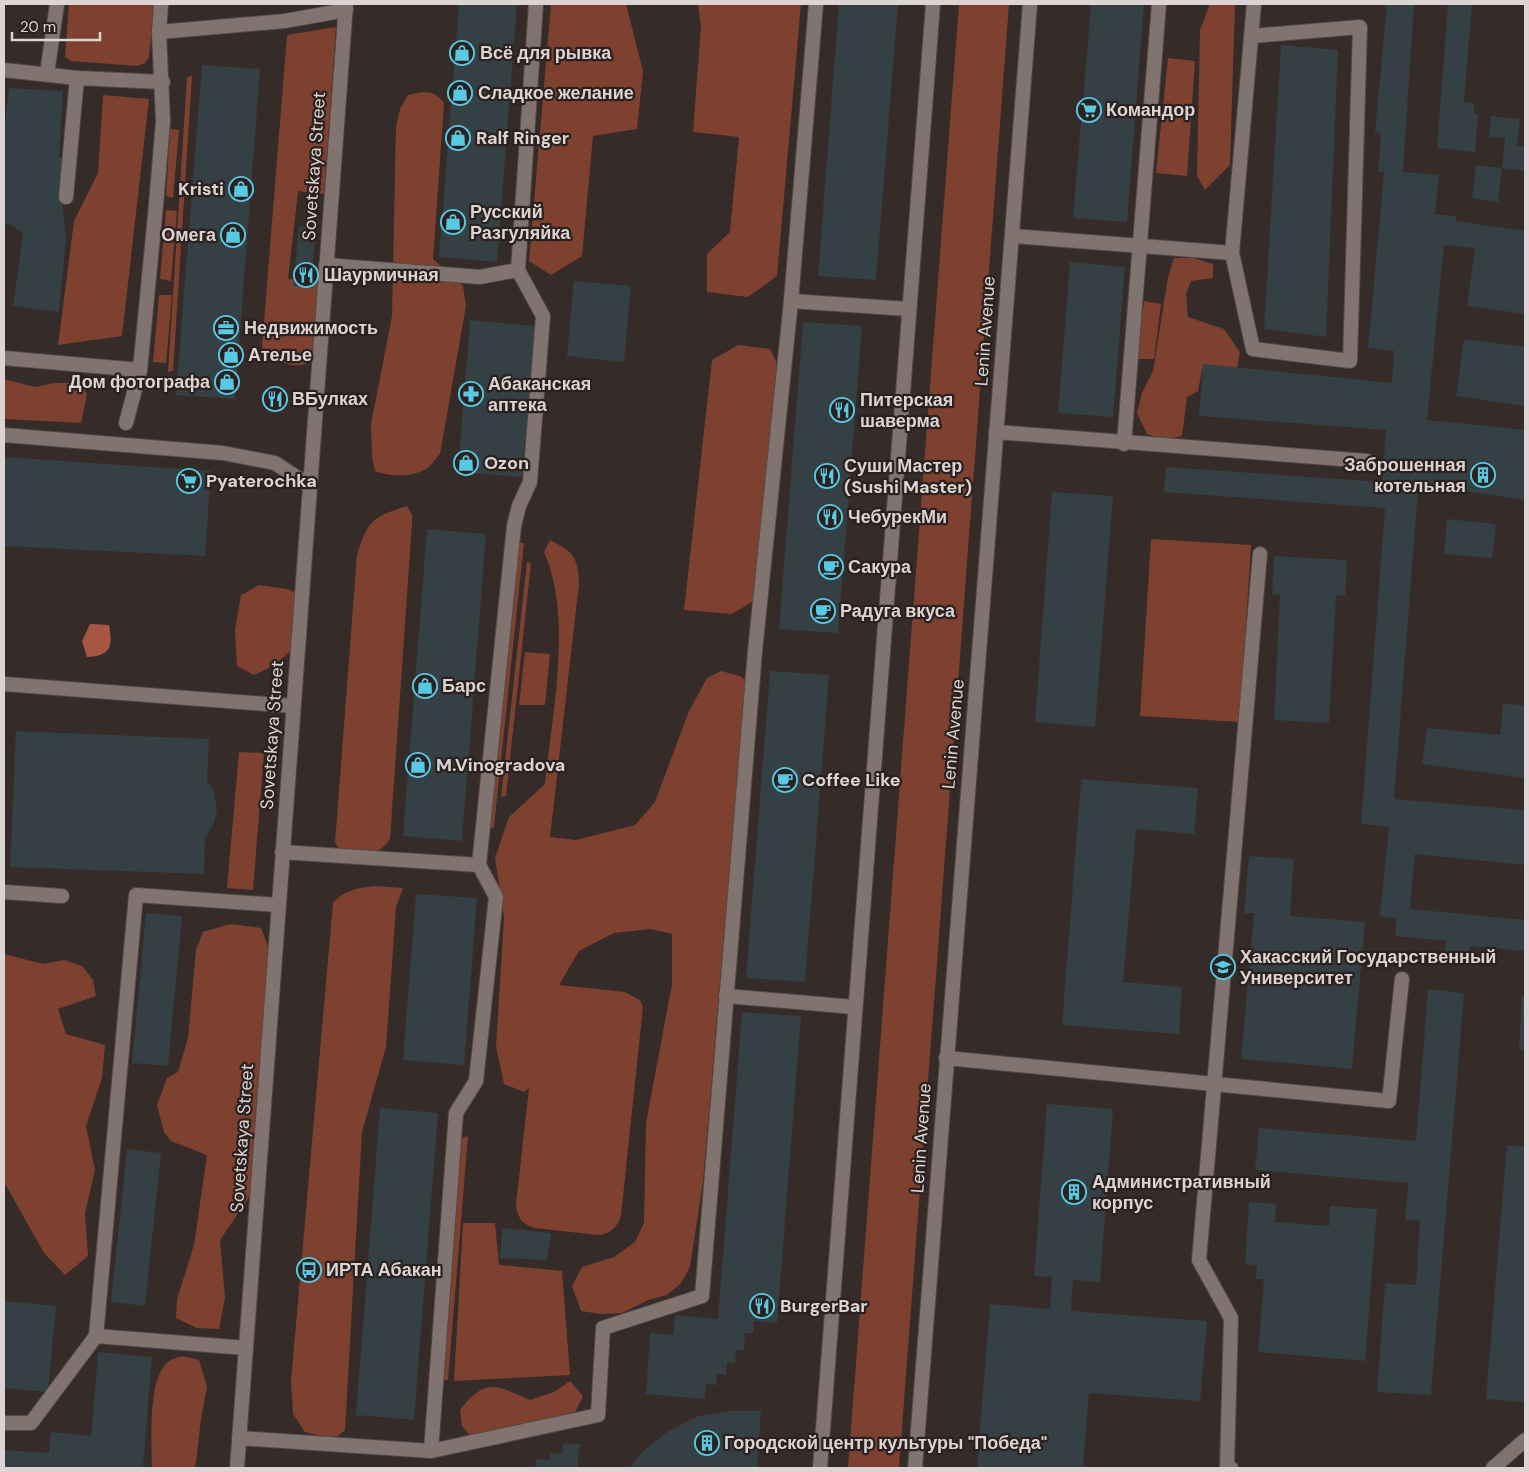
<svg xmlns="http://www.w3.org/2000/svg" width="1529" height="1472" font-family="'DM Sans',sans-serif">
<rect width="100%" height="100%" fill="#352b28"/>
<g fill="#7e402f">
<polygon points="69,4 154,4 149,57 145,63 137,66 71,61 65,57"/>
<polygon points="551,4 626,4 643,71 637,129 593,136 582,256 551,275 529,261"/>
<polygon points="698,4 801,4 777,276 748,297 707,292 707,254 730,232 739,137 693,132 701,27"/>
<polygon points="959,4 1009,4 899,1468 848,1468"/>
<polygon points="1210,4 1235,4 1230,165 1205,190 1197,176 1200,30"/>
<path d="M336,27L324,194L298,191L288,279L325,281L319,356C315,358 310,363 305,364C290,369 270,359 262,347L287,35Z"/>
<polygon points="1168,58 1195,61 1187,176 1156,173"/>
<polygon points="192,75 173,371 168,372 187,78"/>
<path d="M422,92C433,92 438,95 444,103L433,259L463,286L466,306L440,454C436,458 431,466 426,469C413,477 389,477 375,471L372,457L371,424L392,316L396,126L400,109L408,95Z"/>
<polygon points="103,95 149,99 122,336 58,345 74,221 98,173"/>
<polygon points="170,129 179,130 173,198 166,196"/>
<polygon points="166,210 177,211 171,281 160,279"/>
<polygon points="1174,258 1193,258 1213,264 1213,278 1191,281 1186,294 1188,317 1224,329 1240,352 1237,368 1203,365 1198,391 1187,397 1182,436 1164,440 1147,434 1137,413 1142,393 1153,371 1168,277"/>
<polygon points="159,295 172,295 166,363 153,362"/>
<polygon points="1144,301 1161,304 1154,359 1136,359"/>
<polygon points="738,345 770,349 777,363 755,600 732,614 684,610 712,360"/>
<polygon points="4,379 35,387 54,383 81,383 87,394 81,423 4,419"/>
<path d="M407,506L412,515V524L390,839C378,857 362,856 343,854L335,843L357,555C368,520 372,517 407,506Z"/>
<polygon points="1151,539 1251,545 1240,722 1140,716"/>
<path d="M550,540C574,552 578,557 579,584L550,837L576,840L635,825L655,802L689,711L707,678L721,671L740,676L747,681V707L724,935L703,1182L690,1267L681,1283L667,1295L648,1300L622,1313L601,1314L581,1311L572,1286L582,1267L614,1257L635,1242L644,1223L646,1123L672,984V934L651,929L614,933L579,951L559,985L625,992L640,1000L643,1007L621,1216C617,1228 610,1234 598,1235L534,1228C522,1224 517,1217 516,1204L529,1088L524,1092L504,1084L496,1047L504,917L495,858L509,817L545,784C552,714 573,617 544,552Z"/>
<polygon points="518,542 524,543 494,827 487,830"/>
<polygon points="527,562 531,563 506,796 501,797"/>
<path d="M259,585L287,589L301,594C301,605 303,620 301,630C296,653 273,667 254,675L237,666L235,630L241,595Z"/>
<polygon points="525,652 550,654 545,705 519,705"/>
<polygon points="239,752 264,753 253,890 227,888"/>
<path d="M376,886L403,888L396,907L386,1047L362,1132L345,1430L338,1436L324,1437L305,1432L293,1414L291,1381L333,903C345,889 359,888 376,886Z"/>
<polygon points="230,924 261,928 268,946 254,1190 220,1240 225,1298 219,1329 197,1328 176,1318 177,1299 194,1245 207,1155 171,1141 164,1132 157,1105 167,1078 178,1072 188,1038 196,950 203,932"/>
<polygon points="4,954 43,964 64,960 82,966 93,980 96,996 58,1009 66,1034 105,1045 102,1078 86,1126 95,1170 85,1213 88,1256 65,1275 44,1253 4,1182"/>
<polygon points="468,1136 448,1380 442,1380 462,1138"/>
<polygon points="463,1223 495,1223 499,1265 562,1271 570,1375 454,1381"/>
<path d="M182,1356L199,1360L207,1387L201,1418L196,1464L194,1468H152C152,1443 147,1379 168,1362C171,1359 177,1358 182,1356Z"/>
<path d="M570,1381L583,1396L574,1415L473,1439L462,1426L460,1410C486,1377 496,1385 530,1400L554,1392Z"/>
</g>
<path fill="#a75741" d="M90,624L109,625C113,646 111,656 87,657L82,641Z"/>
<g fill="#344043">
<polygon points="459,4 517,4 497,262 439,257"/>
<polygon points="839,4 898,4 876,280 818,276"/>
<polygon points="1091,4 1144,4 1127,222 1073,218"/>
<polygon points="1387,4 1414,4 1403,172 1439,175 1435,214 1456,216 1456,221 1525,231 1525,314 1467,306 1475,248 1444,245 1427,420 1525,430 1525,500 1465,491 1418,490 1394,799 1525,810 1525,865 1415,854 1410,909 1525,920 1525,951 1470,946 1468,962 1444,960 1446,941 1395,936 1396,918 1380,916 1389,827 1361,824 1385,508 1164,492 1166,467 1382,482 1386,430 1199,416 1203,364 1392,383 1394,351 1368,348 1384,172 1378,171 1381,133 1375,132"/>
<polygon points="1448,4 1472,4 1464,102 1474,103 1474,114 1478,115 1475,152 1437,148"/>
<polygon points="1281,45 1338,50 1326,337 1264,329"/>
<polygon points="202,65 260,69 235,399 176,395"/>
<polygon points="9,88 63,91 59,158 64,158 61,193 66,238 59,312 13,306 23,234 12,225 4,224 4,131"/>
<polygon points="1491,116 1520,119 1517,146 1525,147 1525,171 1502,168 1505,138 1489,137"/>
<polygon points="1476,165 1502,168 1498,202 1472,198"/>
<polygon points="299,226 316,228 311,288 293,286"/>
<polygon points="1070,262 1125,267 1113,417 1058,413"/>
<polygon points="574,281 631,286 624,362 567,356"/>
<polygon points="470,320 535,326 522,477 458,472"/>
<polygon points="803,322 862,326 838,633 779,629"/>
<polygon points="1464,339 1525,347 1525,406 1456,396"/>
<polygon points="269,392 281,393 280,406 268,405"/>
<polygon points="4,457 211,471 205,556 4,546"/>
<polygon points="1052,492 1113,496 1095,727 1035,722"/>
<polygon points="1447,519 1496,524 1492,558 1444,554"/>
<polygon points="427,529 486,534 462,841 403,836"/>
<polygon points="1274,556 1347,560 1345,596 1336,595 1329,723 1274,720 1280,595 1272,594"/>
<polygon points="770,671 829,675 805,982 746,978"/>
<polygon points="1503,703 1525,706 1525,778 1422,764 1427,728 1500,735"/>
<polygon points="16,731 209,739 207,781 214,792 217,809 214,823 205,839 204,874 10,867"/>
<polygon points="1081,779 1198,788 1194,834 1136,829 1123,982 1182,987 1179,1034 1062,1025"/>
<polygon points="1249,856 1294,859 1290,916 1365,922 1352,1069 1241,1059 1254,913 1244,913"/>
<polygon points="416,894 477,898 464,1065 403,1060"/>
<polygon points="146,913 182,916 168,1066 132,1063"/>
<polygon points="1428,989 1464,993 1431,1395 1377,1392 1385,1283 1416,1285 1420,1221 1405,1220 1408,1183 1255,1170 1259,1128 1416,1141"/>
<polygon points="1522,996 1525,996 1525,1050 1519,1050"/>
<polygon points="742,1012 801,1016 777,1323 754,1321 753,1333 745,1333 744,1350 736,1350 735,1363 727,1362 726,1374 717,1374 716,1385 706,1384 705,1399 646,1394 650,1333 673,1335 675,1315 718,1319"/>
<polygon points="1047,1104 1113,1109 1100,1282 1073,1280 1071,1311 1207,1321 1200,1401 1089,1393 1083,1468 977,1468 990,1304 1050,1309 1052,1277 1034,1276"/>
<polygon points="380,1108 438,1113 414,1420 356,1415"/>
<polygon points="1507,1145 1525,1147 1525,1402 1486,1399"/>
<polygon points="127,1149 161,1153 145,1306 111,1302"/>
<polygon points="1249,1202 1276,1204 1275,1222 1329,1226 1330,1206 1377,1209 1365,1361 1258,1352 1264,1279 1256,1279 1257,1265 1245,1264"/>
<polygon points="502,1228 551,1233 547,1260 500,1258"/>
<polygon points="4,1301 56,1306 48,1392 4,1388"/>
<polygon points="98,1352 152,1357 143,1468 4,1468 4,1450 49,1453 51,1432 91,1436"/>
<polygon points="731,1411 761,1411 757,1468 629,1468 641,1453 667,1432 698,1416"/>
<polygon points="563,1443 580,1444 577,1468 535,1468 536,1459 550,1460 550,1453 562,1454"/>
</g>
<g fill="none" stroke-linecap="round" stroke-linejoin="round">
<defs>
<g id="service">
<polyline points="159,32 285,21 346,10"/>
<polyline points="1252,36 1360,27 1350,361 1253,349 1232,253 1254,4"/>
<polyline points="4,70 77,78 163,82"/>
<polyline points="47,74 57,4"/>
<polyline points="66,197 77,78"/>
<polyline points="1012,236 1232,253"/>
<polyline points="326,265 480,277 518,270"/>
<polyline points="791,301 908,309"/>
<polyline points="4,358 140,370"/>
<polyline points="126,423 140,370 156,205 163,121 159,32 161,4"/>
<polyline points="996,432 1367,461"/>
<polyline points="4,435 223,453 275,463 310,486"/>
<polyline points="1124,444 1159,4"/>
<polyline points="4,684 293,706"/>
<polyline points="282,852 479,865 514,526 519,506 530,482 543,316 518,270 536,4"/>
<polyline points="4,892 62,896"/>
<polyline points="726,996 854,1007"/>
<polyline points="946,1058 1389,1101 1402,979"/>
<polyline points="96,1336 136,895 278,905"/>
<polyline points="4,1423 31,1423 96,1336 246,1348"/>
<polyline points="239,1438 431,1451 456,1113 476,1081 496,897 479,865"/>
<polyline points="431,1451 598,1415 603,1328 702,1296 755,651 791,301 816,4"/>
<polyline points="1231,1468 1227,1467 1231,1318 1199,1260 1260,554"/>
<polyline points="1493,1468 1525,1440"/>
</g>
<g id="minor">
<polyline points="237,1468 346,4"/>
<polyline points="820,1468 933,4"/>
<polyline points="915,1468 1030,4"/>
</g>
</defs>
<use href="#service" stroke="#524a47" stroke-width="16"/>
<use href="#minor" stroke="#524a47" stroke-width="16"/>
<use href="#service" stroke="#807370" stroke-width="14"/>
<use href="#minor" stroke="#807370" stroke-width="14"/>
</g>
<defs>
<symbol id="shop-ring" viewBox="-11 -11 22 22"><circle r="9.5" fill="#2b211f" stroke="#58c9e3" stroke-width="1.5"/><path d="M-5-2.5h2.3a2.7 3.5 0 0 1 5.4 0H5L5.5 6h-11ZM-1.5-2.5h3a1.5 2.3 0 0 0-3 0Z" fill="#58c9e3"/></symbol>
<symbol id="supermarket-ring" viewBox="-11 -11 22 22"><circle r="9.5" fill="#2b211f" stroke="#58c9e3" stroke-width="1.5"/><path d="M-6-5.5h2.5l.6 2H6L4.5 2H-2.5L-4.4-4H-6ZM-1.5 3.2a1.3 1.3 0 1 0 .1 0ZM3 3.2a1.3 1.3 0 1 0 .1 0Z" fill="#58c9e3"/></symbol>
<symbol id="restaurant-ring" viewBox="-11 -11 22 22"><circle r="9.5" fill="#2b211f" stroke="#58c9e3" stroke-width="1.5"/><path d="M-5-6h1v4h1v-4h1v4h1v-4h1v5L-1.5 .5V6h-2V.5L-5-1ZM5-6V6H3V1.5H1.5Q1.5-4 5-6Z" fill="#58c9e3"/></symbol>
<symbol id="office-ring" viewBox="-11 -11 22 22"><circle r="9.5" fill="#2b211f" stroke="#58c9e3" stroke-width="1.5"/><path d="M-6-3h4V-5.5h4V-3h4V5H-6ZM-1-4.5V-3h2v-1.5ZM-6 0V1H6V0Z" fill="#58c9e3"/></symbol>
<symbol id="pharmacy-ring" viewBox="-11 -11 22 22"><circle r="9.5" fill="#2b211f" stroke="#58c9e3" stroke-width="1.5"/><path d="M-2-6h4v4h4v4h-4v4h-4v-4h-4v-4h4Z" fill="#58c9e3"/></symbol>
<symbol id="building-ring" viewBox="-11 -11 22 22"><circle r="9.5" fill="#2b211f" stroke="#58c9e3" stroke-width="1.5"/><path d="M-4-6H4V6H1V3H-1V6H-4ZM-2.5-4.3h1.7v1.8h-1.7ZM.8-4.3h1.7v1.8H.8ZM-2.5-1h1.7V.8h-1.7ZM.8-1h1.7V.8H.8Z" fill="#58c9e3"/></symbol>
<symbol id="cafe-ring" viewBox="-11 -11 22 22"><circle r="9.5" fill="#2b211f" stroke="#58c9e3" stroke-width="1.5"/><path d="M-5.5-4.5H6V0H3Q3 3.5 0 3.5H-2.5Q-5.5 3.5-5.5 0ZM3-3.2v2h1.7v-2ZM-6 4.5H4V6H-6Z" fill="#58c9e3"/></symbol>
<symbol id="university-ring" viewBox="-11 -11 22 22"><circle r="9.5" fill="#2b211f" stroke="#58c9e3" stroke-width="1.5"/><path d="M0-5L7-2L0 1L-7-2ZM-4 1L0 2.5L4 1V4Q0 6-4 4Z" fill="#58c9e3"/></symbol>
<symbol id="bus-ring" viewBox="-11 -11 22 22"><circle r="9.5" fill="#2b211f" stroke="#58c9e3" stroke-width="1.5"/><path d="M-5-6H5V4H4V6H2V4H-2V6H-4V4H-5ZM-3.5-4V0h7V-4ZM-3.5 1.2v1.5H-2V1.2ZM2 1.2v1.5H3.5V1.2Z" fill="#58c9e3"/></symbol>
</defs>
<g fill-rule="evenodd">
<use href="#shop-ring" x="448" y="39" width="28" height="28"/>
<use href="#shop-ring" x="446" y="79" width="28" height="28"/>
<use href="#supermarket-ring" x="1075" y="96" width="28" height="28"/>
<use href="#shop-ring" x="444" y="124" width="28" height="28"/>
<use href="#shop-ring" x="227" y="175" width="28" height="28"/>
<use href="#shop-ring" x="439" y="208" width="28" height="28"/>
<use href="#shop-ring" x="219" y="221" width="28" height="28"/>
<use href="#restaurant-ring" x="292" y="261" width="28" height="28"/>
<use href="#office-ring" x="212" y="314" width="28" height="28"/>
<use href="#shop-ring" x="217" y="341" width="28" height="28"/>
<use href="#shop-ring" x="213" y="368" width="28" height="28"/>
<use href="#pharmacy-ring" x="457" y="380" width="28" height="28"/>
<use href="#restaurant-ring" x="261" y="385" width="28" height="28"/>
<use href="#restaurant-ring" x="828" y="396" width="28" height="28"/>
<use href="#shop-ring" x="452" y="449" width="28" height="28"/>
<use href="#building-ring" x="1469" y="461" width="28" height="28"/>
<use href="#restaurant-ring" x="813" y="462" width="28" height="28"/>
<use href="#supermarket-ring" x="175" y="467" width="28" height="28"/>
<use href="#restaurant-ring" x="816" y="503" width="28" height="28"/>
<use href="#cafe-ring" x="817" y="553" width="28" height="28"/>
<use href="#cafe-ring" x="809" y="597" width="28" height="28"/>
<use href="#shop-ring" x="411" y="672" width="28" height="28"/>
<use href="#shop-ring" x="404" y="751" width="28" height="28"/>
<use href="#cafe-ring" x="771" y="766" width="28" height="28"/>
<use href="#university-ring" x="1209" y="953" width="28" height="28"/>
<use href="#building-ring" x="1060" y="1178" width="28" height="28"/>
<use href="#bus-ring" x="295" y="1256" width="28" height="28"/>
<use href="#restaurant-ring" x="748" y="1292" width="28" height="28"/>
<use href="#building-ring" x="693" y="1429" width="28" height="28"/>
</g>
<g text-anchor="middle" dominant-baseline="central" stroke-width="4.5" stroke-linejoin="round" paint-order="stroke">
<g font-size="18" font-weight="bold" fill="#dbd4d3" stroke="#2b211f" text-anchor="start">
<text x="480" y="53">Всё для рывка</text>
<text x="478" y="93">Сладкое желание</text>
<text x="1106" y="110">Командор</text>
<text x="476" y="138">Ralf Ringer</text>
<text x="224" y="189" text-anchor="end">Kristi</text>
<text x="470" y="212">Русский<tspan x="470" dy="21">Разгуляйка</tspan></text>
<text x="216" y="235" text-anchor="end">Омега</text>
<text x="324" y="275">Шаурмичная</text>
<text x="244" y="328">Недвижимость</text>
<text x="248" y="355">Ателье</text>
<text x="210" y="382" text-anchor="end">Дом фотографа</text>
<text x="488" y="384">Абаканская<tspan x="488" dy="21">аптека</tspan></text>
<text x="292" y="399">ВБулках</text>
<text x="860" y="400">Питерская<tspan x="860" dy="21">шаверма</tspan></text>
<text x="484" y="463">Ozon</text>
<text x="1466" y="465" text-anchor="end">Заброшенная<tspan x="1466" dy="21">котельная</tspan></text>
<text x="844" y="466">Суши Мастер<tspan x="844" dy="21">(Sushi Master)</tspan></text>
<text x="206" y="481">Pyaterochka</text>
<text x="848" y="517">ЧебурекМи</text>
<text x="848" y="567">Сакура</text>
<text x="840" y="611">Радуга вкуса</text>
<text x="442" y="686">Барс</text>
<text x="436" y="765">M.Vinogradova</text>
<text x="802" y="780">Coffee Like</text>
<text x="1240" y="957">Хакасский Государственный<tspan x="1240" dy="21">Университет</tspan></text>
<text x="1092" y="1182">Административный<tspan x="1092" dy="21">корпус</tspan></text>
<text x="326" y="1270">ИРТА Абакан</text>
<text x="780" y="1306">BurgerBar</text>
<text x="724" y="1443">Городской центр культуры "Победа"</text>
</g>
<g font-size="18" fill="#dbd4d3" stroke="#2b211f">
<text transform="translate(314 166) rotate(-86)">Sovetskaya Street</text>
<text transform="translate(985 331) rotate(-86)">Lenin Avenue</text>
<text transform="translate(953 734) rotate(-85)">Lenin Avenue</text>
<text transform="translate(272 735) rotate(-86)">Sovetskaya Street</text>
<text transform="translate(242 1138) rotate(-86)">Sovetskaya Street</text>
<text transform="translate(921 1138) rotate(-86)">Lenin Avenue</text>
</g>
</g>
<rect width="1529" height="1472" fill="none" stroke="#dbd4d3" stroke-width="10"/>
<path d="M12 32v8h88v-8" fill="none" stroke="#dbd4d3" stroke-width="2.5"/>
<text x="20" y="32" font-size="15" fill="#dbd4d3" stroke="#2b211f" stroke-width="4" paint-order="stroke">20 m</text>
</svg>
